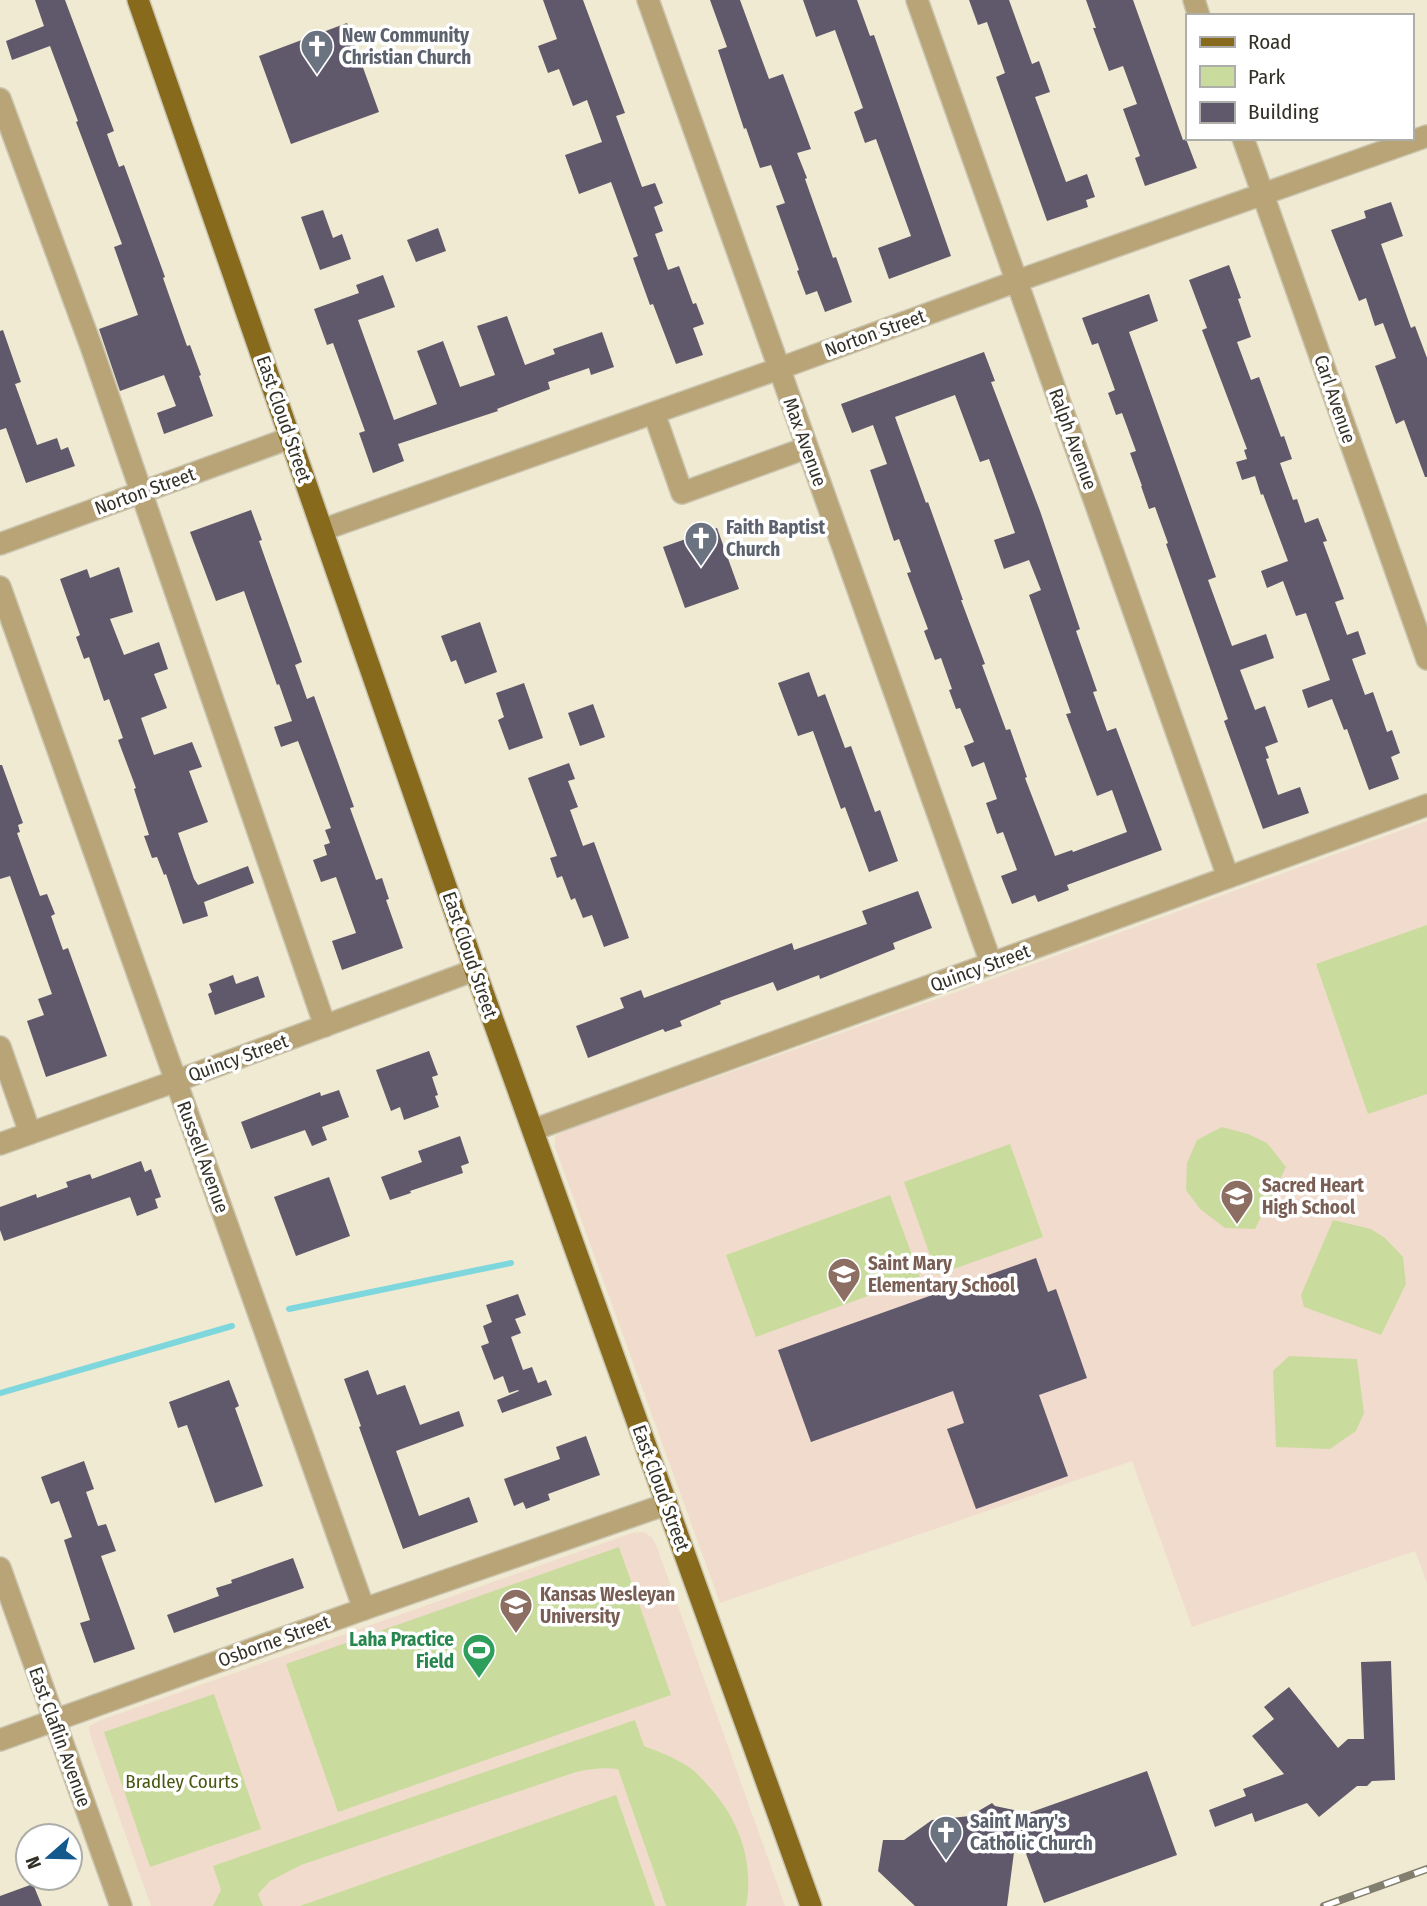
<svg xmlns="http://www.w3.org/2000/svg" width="1427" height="1906" font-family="'Fira Sans Condensed',sans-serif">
<rect width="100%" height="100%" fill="#f0ead2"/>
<g fill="#f0dbcd">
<polygon points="1427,821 1427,1583 1415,1551 1192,1627 1132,1461 720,1603 555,1147 555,1136 567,1130 962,990"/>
<polygon points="645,1532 653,1539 658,1550 785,1906 151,1906 91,1738 89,1726 101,1720 632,1533"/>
</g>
<g fill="#cadc9d">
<polygon points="1427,925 1427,1094 1368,1114 1316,964"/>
<polygon points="1222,1127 1248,1134 1267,1143 1286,1167 1255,1229 1225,1228 1200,1209 1186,1190 1187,1163 1197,1140"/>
<polygon points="1010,1144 1043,1237 937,1275 904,1182"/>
<polygon points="890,1195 920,1277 756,1337 726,1255"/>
<polygon points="1333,1220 1371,1229 1385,1238 1403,1257 1406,1284 1381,1335 1304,1307 1301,1295"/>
<polygon points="1289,1356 1357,1359 1364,1413 1356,1431 1330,1449 1276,1447 1273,1371"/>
<polygon points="619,1547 671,1695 338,1812 286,1664"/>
<polygon points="214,1694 261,1829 150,1867 104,1732"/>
<path d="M635,1720L644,1746C657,1751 671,1756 684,1764C695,1770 703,1780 712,1790C740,1822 754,1863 746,1906H666L618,1769C603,1767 590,1769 576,1772L301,1865L270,1881L258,1894L263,1906H213L221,1890L213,1866Z"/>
<polygon points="616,1795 655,1906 300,1906"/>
</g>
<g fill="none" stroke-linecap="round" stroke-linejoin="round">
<g stroke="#7dd7dc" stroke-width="6">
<polyline points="289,1309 511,1263"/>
<polyline points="0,1393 232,1326"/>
</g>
</g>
<g fill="#60586b" fill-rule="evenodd">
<polygon points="35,0 65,0 114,131 107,134 119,167 124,165 165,277 163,278 187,346 190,345 201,375 199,376 213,416 164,434 157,413 176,406 164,375 120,391 99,329 138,315 114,247 122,244 76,122 78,121 50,46 12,60 6,41 44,26"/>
<polygon points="543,0 583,0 625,113 616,116 642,187 655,183 663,203 654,207 663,231 655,234 668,270 679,266 693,304 696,303 704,324 693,328 703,355 676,364 653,304 650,305 633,258 638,256 611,182 579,194 565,155 602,142 587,100 573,106 559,69 548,73 538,46 557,39"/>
<polygon points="710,0 740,0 769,79 783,74 811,149 797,153 807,178 805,179 833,258 836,257 852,302 825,312 817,291 806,295 797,271 799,270 776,206 785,203 771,165 760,168 746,128 744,129 718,50 727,47"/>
<polygon points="803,0 857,0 870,36 874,35 951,256 889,279 878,248 911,236 876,139 865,143 854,112 863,108 835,30 816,37"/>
<polygon points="969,0 1009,0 1032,64 1039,61 1050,92 1035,97 1066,182 1087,174 1095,197 1086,200 1088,207 1047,221 996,77 1005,73 987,22 978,25"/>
<polygon points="1086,0 1133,0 1183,140 1186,139 1197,168 1145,186 1135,158 1140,156 1123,109 1137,104 1123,66 1109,71 1093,28 1096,28"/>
<polygon points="347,23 379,112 291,144 259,56"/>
<polygon points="1391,202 1403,236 1381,244 1411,328 1415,326 1427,358 1427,477 1425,477 1404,420 1396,424 1375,366 1396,358 1383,323 1375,326 1366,298 1359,301 1331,230 1366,218 1364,211"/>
<polygon points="323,210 333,238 342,234 351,259 320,270 301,217"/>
<polygon points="438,228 446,251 416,262 407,240"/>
<polygon points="1229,265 1241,298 1238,299 1251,337 1237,342 1251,380 1259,377 1281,437 1284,436 1292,459 1280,463 1293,500 1297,499 1305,523 1318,518 1327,541 1323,542 1344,599 1335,602 1347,635 1358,631 1366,654 1352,659 1365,695 1373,692 1387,732 1392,730 1400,753 1391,757 1399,779 1369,790 1347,729 1344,730 1332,699 1308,708 1302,690 1330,680 1306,613 1296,616 1283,581 1267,588 1261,571 1288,561 1263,494 1261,495 1255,476 1242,480 1236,462 1247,459 1244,450 1247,449 1202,330 1207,328 1189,280"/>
<polygon points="383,275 395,307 358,320 394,420 437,404 417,351 443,341 460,387 495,375 477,326 507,316 525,365 555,354 553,349 602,332 614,367 591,375 589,368 548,382 550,389 497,409 498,411 398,444 404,461 373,473 359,433 365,431 333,343 327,345 314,309 359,293 356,285"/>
<polygon points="1149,294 1158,321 1129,332 1216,577 1208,580 1232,646 1266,634 1274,658 1240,670 1255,710 1265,706 1278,742 1265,747 1269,758 1266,759 1278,795 1300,787 1309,813 1263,829 1224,721 1228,719 1166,544 1168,543 1155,507 1149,509 1141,486 1142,486 1130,453 1136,451 1122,413 1116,415 1108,393 1115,390 1098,343 1092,345 1082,318"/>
<polygon points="3,330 21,382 15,384 37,445 57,438 61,450 68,447 75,466 26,483 6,428 0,430 0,331"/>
<path d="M984,352L995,381L991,382L1040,511L1080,629L1076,631L1097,691L1093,692L1107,731L1116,728L1162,850L1067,885L1069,890L1038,902L1035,895L1012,904L1001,876L1017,870L1003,832L997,834L986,803L997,799L984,762L972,767L964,746L974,742L960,708L956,709L949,690L952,689L941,658L935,660L924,631L928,629L907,573L911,572L899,539L894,541L870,470L887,464L873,425L852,433L841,404ZM955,395L980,462L989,459L1015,533L994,540L1004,569L1029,560L1041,590L1029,595L1071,713L1066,714L1097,796L1112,790L1127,832L1073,852L1072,850L1055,856L1025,778L1027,777L1010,729L1006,730L982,665L985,664L961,600H963L928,502L926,503L895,417Z"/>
<polygon points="251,510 262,540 259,541 302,662 295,665 307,699 314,696 354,807 350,808 376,880 382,878 389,899 386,900 403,948 342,970 332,941 356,933 336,877 321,882 313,860 327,855 324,845 330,843 325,830 331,828 298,741 281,747 274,727 292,721 279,684 277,685 244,591 216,601 190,532"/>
<polygon points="717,528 739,589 685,608 663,547"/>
<polygon points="119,567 133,612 110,619 124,655 159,642 168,669 154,674 167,708 141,718 154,755 192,742 202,767 189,771 208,822 178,833 194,879 198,885 248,866 254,883 204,902 208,916 183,924 166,874 164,875 157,857 152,858 144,836 149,835 134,789 136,788 118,740 123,738 109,699 104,701 89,657 84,659 76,637 80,635 60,579 87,569 90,578"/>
<polygon points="480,622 497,672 465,684 456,660 451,662 441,636"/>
<polygon points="809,672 818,697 825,694 845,748 851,746 875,812 880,810 898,861 869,872 845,807 841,809 813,731 798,736 778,683"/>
<polygon points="524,683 543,738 509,750 498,720 504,717 496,693"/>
<polygon points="593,704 605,737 580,746 568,713"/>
<polygon points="569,763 575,779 568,781 578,807 570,810 583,846 594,842 629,938 604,947 592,915 583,918 575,898 571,900 562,876 557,878 550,858 557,856 528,778"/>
<polygon points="0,765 2,765 23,823 18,825 20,832 17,833 40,896 47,894 55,914 51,916 63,950 68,948 107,1056 46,1077 27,1021 44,1015 38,999 52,994 10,876 0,879"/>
<polygon points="918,891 932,928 893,943 895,949 820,979 819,975 777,991 773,982 720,1001 721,1004 680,1021 682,1026 665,1032 663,1029 588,1058 576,1026 624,1008 620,998 641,990 644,998 792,943 794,950 867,924 862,911"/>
<polygon points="233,975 236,984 258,976 265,997 215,1015 208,994 212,992 209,984"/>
<polygon points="429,1051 438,1075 432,1077 438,1095 435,1096 439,1107 404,1120 400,1107 391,1111 376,1070"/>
<polygon points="339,1090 349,1117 322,1127 327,1140 312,1146 305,1130 251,1149 241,1122 320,1092 321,1096"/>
<polygon points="460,1136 469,1163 461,1166 463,1173 410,1191 411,1193 390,1200 381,1177 422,1162 418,1151"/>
<polygon points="141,1161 145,1172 151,1169 161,1197 155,1199 158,1208 137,1216 130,1197 4,1241 0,1230 0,1207 36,1194 37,1198 68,1187 66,1182 90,1174 92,1179"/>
<polygon points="329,1177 350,1236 296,1256 274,1197"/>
<polygon points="1036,1258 1048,1292 1056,1289 1087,1378 1039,1395 1068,1476 976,1509 947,1429 964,1423 953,1391 811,1442 778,1350"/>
<polygon points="518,1294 526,1315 515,1319 521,1333 511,1337 523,1370 532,1367 538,1383 546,1380 552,1395 502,1413 497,1400 519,1391 518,1390 509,1393 503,1376 494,1380 481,1346 489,1343 483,1326 492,1322 486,1305"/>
<polygon points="368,1370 377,1395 405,1385 420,1425 459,1411 464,1426 396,1451 419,1516 469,1497 478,1522 403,1549 359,1427 361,1426 344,1379"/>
<polygon points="229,1380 239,1406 235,1408 263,1486 215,1503 187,1425 178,1428 169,1402"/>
<polygon points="586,1436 600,1475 548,1494 550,1500 526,1509 523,1502 514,1506 504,1479 560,1459 556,1447"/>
<polygon points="84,1461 94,1489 86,1492 98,1526 106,1524 116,1551 101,1556 135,1649 94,1663 80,1623 90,1620 64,1540 72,1537 59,1501 51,1504 41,1477"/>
<polygon points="293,1558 304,1588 174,1633 167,1615 219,1596 216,1588 232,1583 231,1580"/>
<polygon points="1391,1661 1395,1780 1372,1781 1367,1786 1357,1786 1319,1817 1307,1803 1255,1822 1252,1813 1215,1827 1209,1810 1246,1796 1243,1789 1284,1774 1252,1736 1274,1719 1264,1707 1289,1687 1338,1748 1348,1739 1364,1739 1361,1662"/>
<polygon points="1147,1771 1177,1855 1044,1903 1017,1829 1007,1906 915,1906 878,1871 883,1840 904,1840 932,1820 970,1816 992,1803 995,1806 1014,1810 1012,1819"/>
<polygon points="33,1884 42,1906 0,1906 0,1896"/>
</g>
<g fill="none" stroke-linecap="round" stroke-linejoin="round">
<defs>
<g id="minor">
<polyline points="648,0 991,963"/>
<polyline points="917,0 1228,877"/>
<polyline points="1194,0 1199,16"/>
<polyline points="0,99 91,346 325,1026"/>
<polyline points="1243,138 1427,659"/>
<polyline points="654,413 682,493 806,448"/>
<polyline points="322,530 778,369 1017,281 1427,136"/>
<polyline points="0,544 290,438"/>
<polyline points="0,587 364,1609"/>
<polyline points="0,1047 30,1133"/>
<polyline points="533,1130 1427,805"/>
<polyline points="0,1144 176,1081 475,970"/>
<polyline points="0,1568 121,1906"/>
<polyline points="0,1740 364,1609 667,1504"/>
</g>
<polyline id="major" points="138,0 475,970 811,1906"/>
</defs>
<use href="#minor" stroke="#cac5b0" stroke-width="24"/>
<use href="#major" stroke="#cac5b0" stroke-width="24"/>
<use href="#minor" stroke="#b8a477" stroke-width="21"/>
<use href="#major" stroke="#876a1b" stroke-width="21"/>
<defs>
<polyline id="rail" points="1324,1906 1427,1869"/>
</defs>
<use href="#rail" stroke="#837f6f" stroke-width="8"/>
<use href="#rail" stroke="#fff" stroke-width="5" stroke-dasharray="16" stroke-linecap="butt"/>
</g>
<defs>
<symbol id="church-pin" viewBox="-11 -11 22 30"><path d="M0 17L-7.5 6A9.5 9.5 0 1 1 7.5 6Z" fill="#6b7280" stroke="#fff"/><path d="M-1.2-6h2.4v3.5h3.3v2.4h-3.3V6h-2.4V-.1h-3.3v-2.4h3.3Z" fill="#fff"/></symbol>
<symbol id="school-pin" viewBox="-11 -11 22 30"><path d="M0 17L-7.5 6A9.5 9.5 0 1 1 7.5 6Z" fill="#8d6e63" stroke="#fff"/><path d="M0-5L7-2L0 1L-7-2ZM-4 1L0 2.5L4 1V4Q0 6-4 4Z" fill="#fff"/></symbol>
<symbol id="university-pin" viewBox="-11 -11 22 30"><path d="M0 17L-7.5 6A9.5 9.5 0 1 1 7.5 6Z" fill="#8d6e63" stroke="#fff"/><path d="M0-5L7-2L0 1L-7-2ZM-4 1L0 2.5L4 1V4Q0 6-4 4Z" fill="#fff"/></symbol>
<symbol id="stadium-pin" viewBox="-11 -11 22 30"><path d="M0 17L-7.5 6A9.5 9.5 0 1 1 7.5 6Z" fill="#2e9e5b" stroke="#fff"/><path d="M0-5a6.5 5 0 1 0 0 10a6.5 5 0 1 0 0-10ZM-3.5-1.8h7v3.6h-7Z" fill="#fff"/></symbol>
</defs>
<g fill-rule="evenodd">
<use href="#church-pin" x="298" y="27" width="38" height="52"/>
<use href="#church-pin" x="682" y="519" width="38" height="52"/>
<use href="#school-pin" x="1218" y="1177" width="38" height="52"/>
<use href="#school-pin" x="825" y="1255" width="38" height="52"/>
<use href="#university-pin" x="497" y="1586" width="38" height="52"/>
<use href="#stadium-pin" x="460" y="1631" width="38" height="52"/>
<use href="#church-pin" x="927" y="1813" width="38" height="52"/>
</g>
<g text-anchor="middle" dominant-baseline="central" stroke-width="7" stroke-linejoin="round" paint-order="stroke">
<g font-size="19" font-weight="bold" fill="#5b616d" stroke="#fff" text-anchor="start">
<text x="342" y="35">New Community<tspan x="342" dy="22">Christian Church</tspan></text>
<text x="726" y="527">Faith Baptist<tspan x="726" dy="22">Church</tspan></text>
<text x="970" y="1821">Saint Mary's<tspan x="970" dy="22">Catholic Church</tspan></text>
</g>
<g font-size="19" fill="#333127" stroke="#fff">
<text transform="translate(875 333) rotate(-20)">Norton Street</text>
<text transform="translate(1335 399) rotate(71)">Carl Avenue</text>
<text transform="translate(284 419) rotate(71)">East Cloud Street</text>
<text transform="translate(1073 439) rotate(70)">Ralph Avenue</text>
<text transform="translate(805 442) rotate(70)">Max Avenue</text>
<text transform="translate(145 491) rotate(-20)">Norton Street</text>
<text transform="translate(470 955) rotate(71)">East Cloud Street</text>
<text transform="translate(980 968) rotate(-20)">Quincy Street</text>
<text transform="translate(238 1058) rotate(-20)">Quincy Street</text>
<text transform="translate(203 1157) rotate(70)">Russell Avenue</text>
<text transform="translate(661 1488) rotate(70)">East Cloud Street</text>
<text transform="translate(274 1641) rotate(-20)">Osborne Street</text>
<text transform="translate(60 1737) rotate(70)">East Claflin Avenue</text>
</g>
<g font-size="19" font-weight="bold" fill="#785e54" stroke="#fff" text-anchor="start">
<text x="1262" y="1185">Sacred Heart<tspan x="1262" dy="22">High School</tspan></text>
<text x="868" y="1263">Saint Mary<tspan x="868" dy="22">Elementary School</tspan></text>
<text x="540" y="1594">Kansas Wesleyan<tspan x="540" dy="22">University</tspan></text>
</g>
<g font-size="19" font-weight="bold" fill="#27864d" stroke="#fff" text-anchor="end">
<text x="454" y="1639">Laha Practice<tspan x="454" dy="22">Field</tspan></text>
</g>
<g font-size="19" fill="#495712" stroke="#fff">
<text x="182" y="1781">Bradley Courts</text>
</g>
</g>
<rect x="1186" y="14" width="228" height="126" fill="#ffffff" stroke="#adada9" stroke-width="2"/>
<rect x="1200" y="37" width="35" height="10" fill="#876a1b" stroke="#adada9" stroke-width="2"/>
<text x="1248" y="49" font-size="21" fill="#333127">Road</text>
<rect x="1200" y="66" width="35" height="21" fill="#cadc9d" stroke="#adada9" stroke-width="2"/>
<text x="1248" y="84" font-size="21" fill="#333127">Park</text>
<rect x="1200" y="102" width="35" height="21" fill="#60586b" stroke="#adada9" stroke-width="2"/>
<text x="1248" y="119" font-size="21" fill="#333127">Building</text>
<g transform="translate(49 1857) rotate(250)"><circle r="33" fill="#ffffff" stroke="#adada9" stroke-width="2"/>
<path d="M0-5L12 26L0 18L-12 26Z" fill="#14598e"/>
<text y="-10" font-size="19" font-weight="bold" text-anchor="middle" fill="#333127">N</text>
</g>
</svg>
